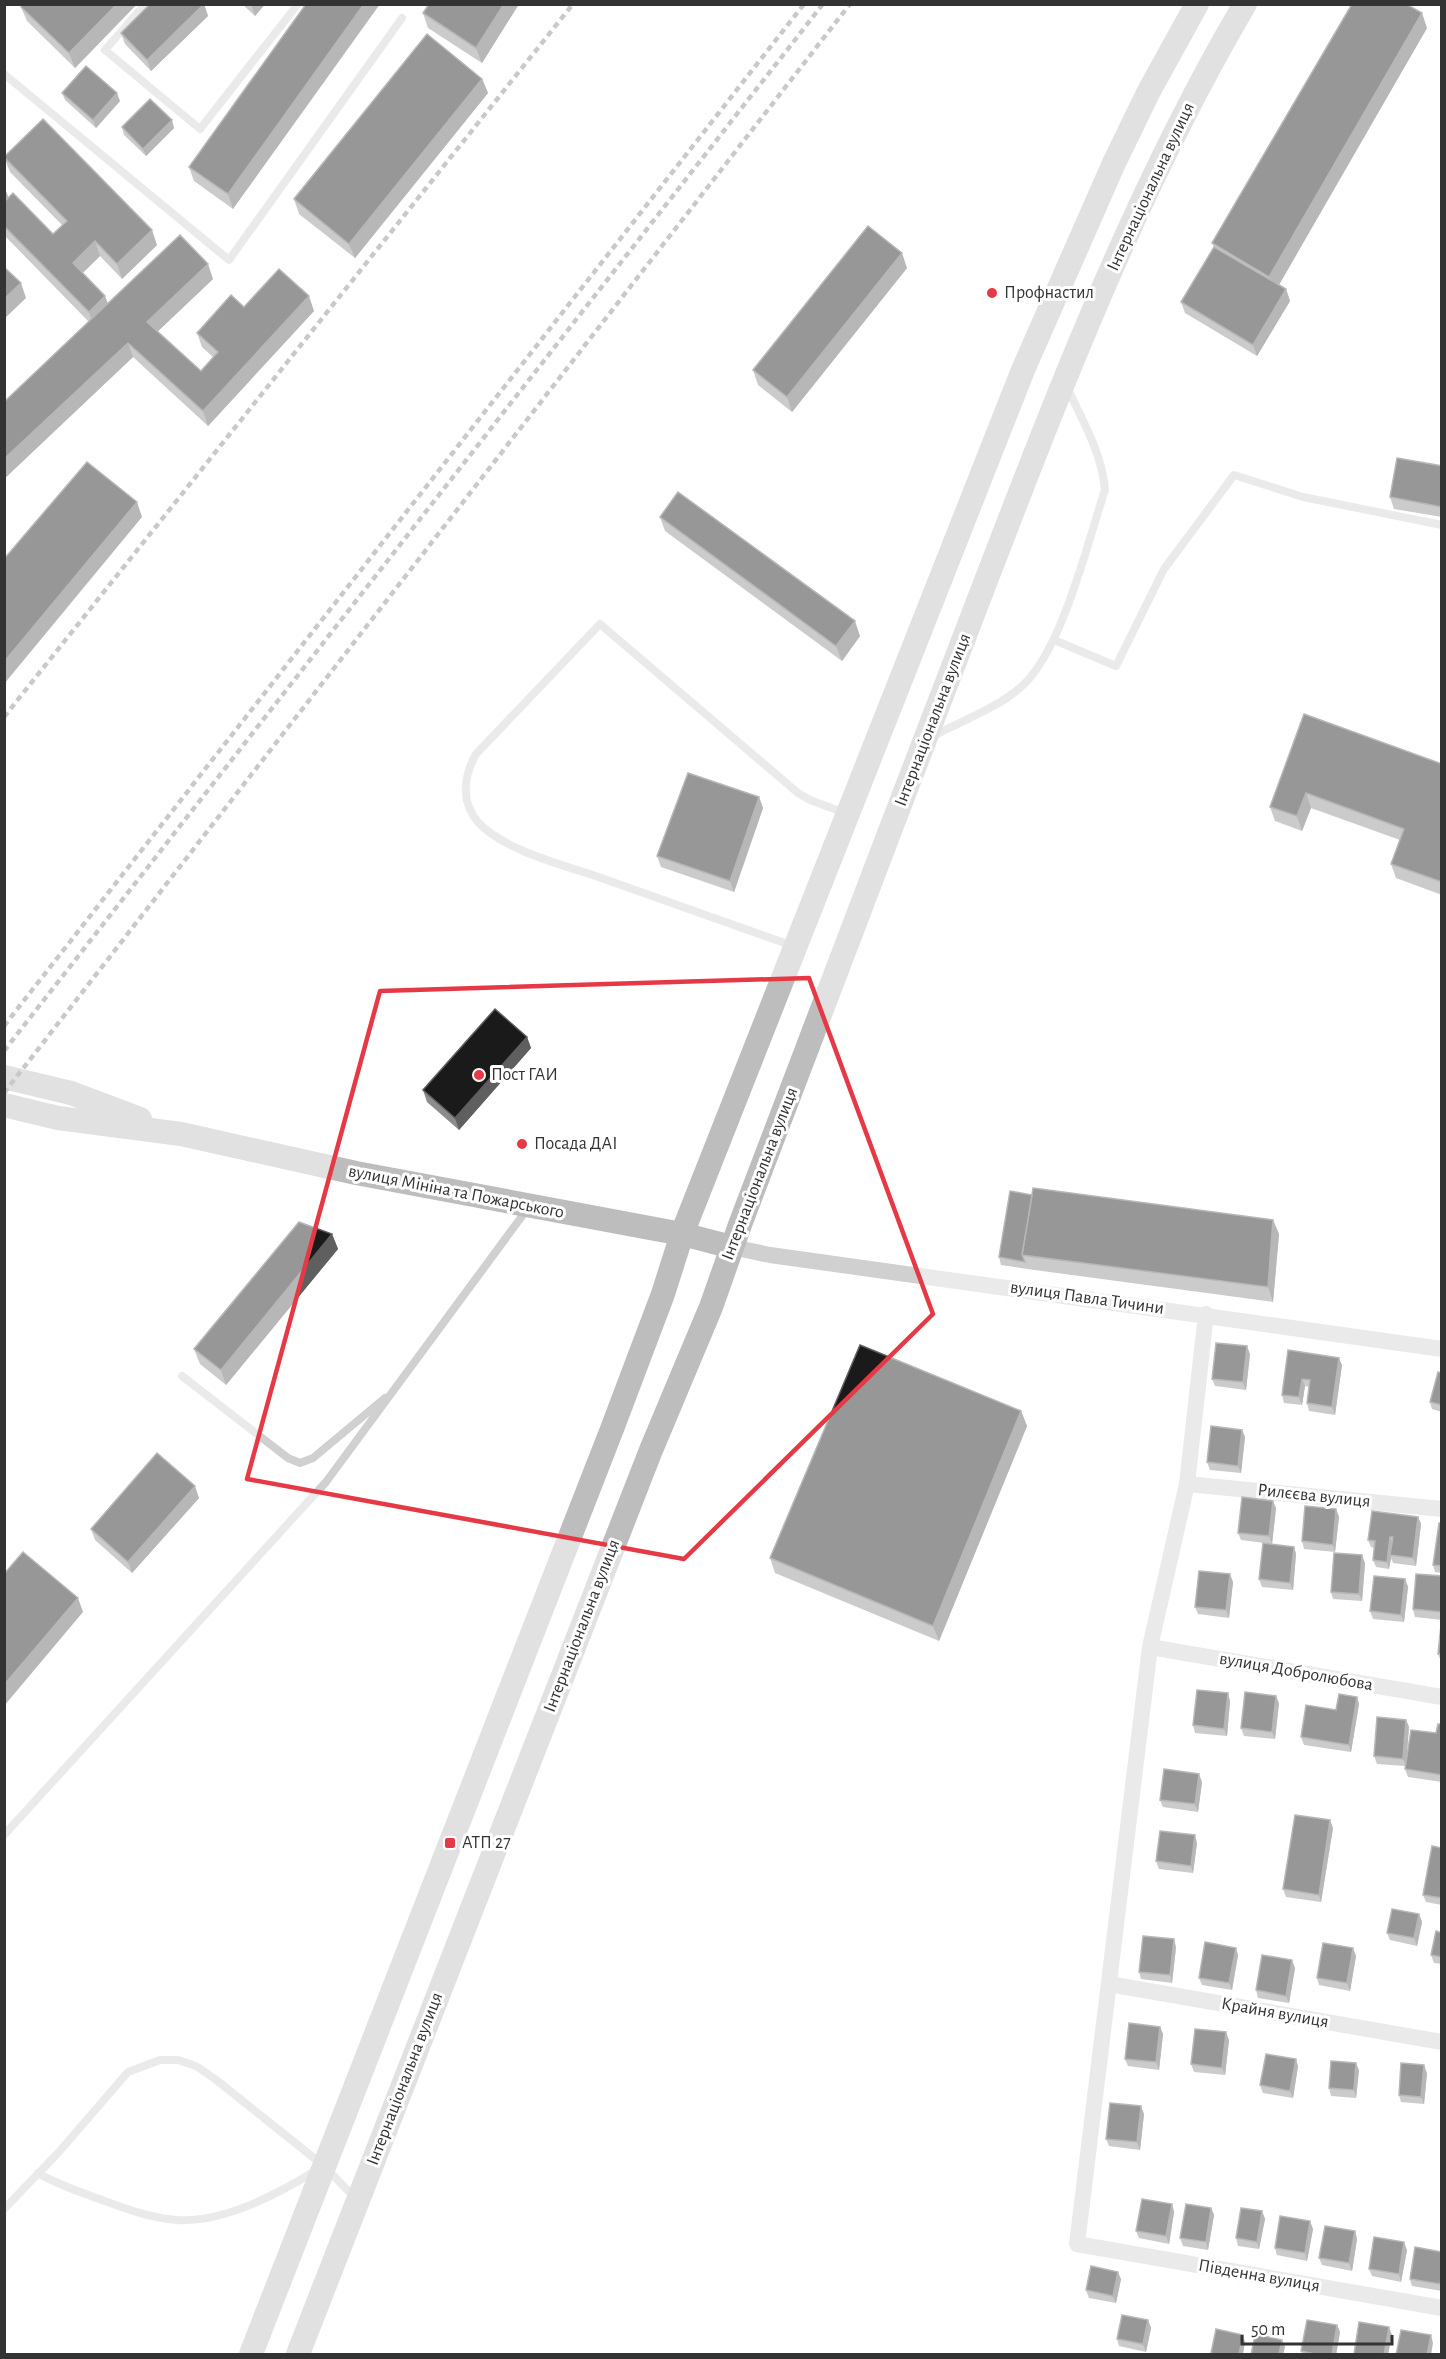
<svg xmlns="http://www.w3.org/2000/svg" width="1446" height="2359" font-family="'Alegreya Sans',sans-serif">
<rect width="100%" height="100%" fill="#fff"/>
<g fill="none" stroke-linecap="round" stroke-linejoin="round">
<g stroke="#d0d0d0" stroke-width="8">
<polyline points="145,4 105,50 200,129 298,4"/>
<polyline points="4,74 229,260 402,18"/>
<polyline points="1054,640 1116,666 1164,569 1234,475 1303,497 1442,525"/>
<path d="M933,736C962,721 997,708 1021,687C1062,651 1087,544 1105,490C1102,453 1082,420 1067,387"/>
<path d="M793,946C731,924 669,902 607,880C569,866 505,852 478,822C460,801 464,776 476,754L600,624L798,793L810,800L845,813"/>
<polyline points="182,1376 288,1458 300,1463 313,1458 385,1398"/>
<polyline points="4,1835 326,1482 528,1208"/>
<path d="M38,2173C58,2185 80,2192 102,2200C126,2209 151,2218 177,2220C222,2223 278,2194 315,2171"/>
<polyline points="4,2209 58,2153 128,2072 160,2060 178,2060 196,2066 215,2079 324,2166 356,2199"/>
</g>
<g stroke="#d0d0d0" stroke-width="16">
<polyline points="732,1247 770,1255 1442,1349"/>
<polyline points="1206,1314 1187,1484 1150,1647 1077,2244 1442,2308"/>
<polyline points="1187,1484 1442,1509"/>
<polyline points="1150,1647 1442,1697"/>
<polyline points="1109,1984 1442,2042"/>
</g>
<g stroke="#bdbdbd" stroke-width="24">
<polyline points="4,1077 71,1093 140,1119"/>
<polyline points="4,1105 58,1118 181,1134 356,1173 682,1234 732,1247"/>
<polyline points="251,2354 612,1429 663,1294 682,1234 1023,370 1114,163 1149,91 1197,4"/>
<path d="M298,2354L651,1450L711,1307L741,1222C821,1012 901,801 982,591C1059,391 1136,189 1245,4"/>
</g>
<g stroke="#888" stroke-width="4.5" stroke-dasharray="6 4.5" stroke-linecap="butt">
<polyline points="4,717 573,4"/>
<polyline points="4,1026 804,4"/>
<polyline points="4,1051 823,4"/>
<polyline points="4,1093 850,4"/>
</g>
</g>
<g fill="#8c8c8c">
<polygon points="23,4 137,4 75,68 27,21 21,7"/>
<polygon points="204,4 208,16 151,71 125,44 121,33"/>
<polygon points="242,4 265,4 255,16"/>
<polygon points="306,4 233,209 194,181 189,167"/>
<polygon points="429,4 519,4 482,63 428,28 423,13"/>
<polygon points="1427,28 1278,285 1286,289 1290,301 1257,356 1185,313 1181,302 1214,247 1212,243"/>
<polygon points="482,79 488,93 355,258 299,214 294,199"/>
<polygon points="62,93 120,101 96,128 65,100"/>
<polygon points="122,127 174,128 146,156 124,135"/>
<polygon points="4,157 157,245 122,279 100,256 83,273 108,304 213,279 158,331 201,371 213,357 202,347 197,333 244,307 314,311 208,426 133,357 4,479 4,402 89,322 4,235 4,187 9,198 53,234 62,225 10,172"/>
<polygon points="907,268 792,412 758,385 753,370"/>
<polygon points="1442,466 1442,517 1394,509 1390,497"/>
<polygon points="660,517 860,636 842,661 665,531"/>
<polygon points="1304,714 1442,764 1442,895 1396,878 1391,864 1400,840 1311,808 1302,831 1275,821 1270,807"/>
<polygon points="759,797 763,808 734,892 661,867 657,856"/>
<polygon points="527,1037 531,1048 459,1130 427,1102 423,1090"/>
<polygon points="1032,1195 1273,1220 1279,1234 1273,1302 1027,1269 1001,1265 999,1257"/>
<polygon points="332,1234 338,1249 226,1385 200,1364 194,1349"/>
<polygon points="1288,1350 1342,1365 1335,1415 1309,1411 1307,1403 1309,1387 1305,1386 1302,1405 1284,1403 1282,1395"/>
<polygon points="1250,1354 1246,1390 1215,1386 1212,1379"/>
<polygon points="1442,1373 1442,1412 1432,1409 1430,1402"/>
<polygon points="1021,1411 1027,1426 939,1641 775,1573 770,1558"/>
<polygon points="1242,1430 1245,1437 1241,1473 1210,1470 1207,1462"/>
<polygon points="199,1498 132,1573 95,1540 91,1529"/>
<polygon points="1276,1508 1272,1544 1241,1540 1238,1533"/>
<polygon points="1336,1509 1339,1517 1335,1552 1304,1549 1302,1541"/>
<polygon points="1418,1517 1421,1524 1416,1566 1393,1563 1391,1558 1389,1569 1376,1567 1373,1560 1374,1548 1371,1547 1368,1540"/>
<polygon points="1442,1523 1442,1573 1435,1572 1433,1565"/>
<polygon points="1294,1547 1296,1554 1293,1590 1262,1587 1259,1579"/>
<polygon points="1365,1563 1362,1601 1333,1599 1331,1592"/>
<polygon points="1442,1576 1442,1620 1415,1617 1413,1609"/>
<polygon points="1405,1579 1408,1587 1404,1622 1373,1619 1370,1611"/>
<polygon points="1233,1582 1229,1618 1198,1614 1195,1607"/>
<polygon points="1442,1625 1442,1661 1441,1661 1438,1654"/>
<polygon points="1357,1697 1359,1704 1351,1752 1304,1745 1301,1737 1336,1710"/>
<polygon points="1230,1701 1227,1736 1195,1733 1193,1725"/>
<polygon points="1279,1703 1275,1739 1244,1736 1241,1728"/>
<polygon points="1406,1720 1409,1727 1406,1761 1436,1733 1442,1724 1442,1782 1408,1777 1405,1769 1405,1766 1377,1764 1374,1756"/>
<polygon points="1202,1782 1198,1812 1163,1807 1160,1800"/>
<polygon points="1333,1828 1321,1902 1286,1897 1283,1889"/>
<polygon points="1197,1843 1193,1873 1159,1869 1156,1861"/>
<polygon points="1442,1848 1442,1905 1426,1902 1423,1895"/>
<polygon points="1419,1914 1422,1922 1417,1946 1390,1940 1387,1933"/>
<polygon points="1442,1933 1442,1964 1434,1963 1431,1955"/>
<polygon points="1176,1947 1172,1983 1141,1979 1139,1972"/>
<polygon points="1238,1955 1232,1990 1202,1985 1199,1978"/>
<polygon points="1356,1956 1350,1991 1319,1985 1317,1978"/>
<polygon points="1295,1968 1289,2003 1258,1998 1256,1990"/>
<polygon points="1160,2027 1163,2034 1159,2070 1128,2066 1125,2059"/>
<polygon points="1229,2040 1225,2075 1194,2072 1191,2064"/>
<polygon points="1298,2066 1293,2098 1263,2093 1260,2085"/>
<polygon points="1359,2070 1356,2098 1331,2096 1329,2088"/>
<polygon points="1427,2073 1424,2104 1401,2102 1399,2095"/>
<polygon points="1144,2114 1140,2150 1109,2146 1106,2139"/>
<polygon points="1172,2204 1174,2212 1169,2244 1139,2238 1136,2231"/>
<polygon points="1211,2208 1214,2215 1208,2250 1183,2246 1180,2238"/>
<polygon points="1262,2211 1265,2219 1259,2249 1238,2246 1236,2238"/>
<polygon points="1313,2229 1307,2261 1277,2255 1275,2248"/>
<polygon points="1355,2231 1357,2239 1352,2271 1322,2265 1319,2258"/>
<polygon points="1407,2250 1401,2282 1372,2276 1369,2269"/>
<polygon points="1442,2252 1442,2291 1412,2286 1410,2279"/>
<polygon points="1121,2279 1116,2303 1089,2298 1086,2290"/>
<polygon points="1148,2320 1151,2328 1146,2352 1119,2346 1117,2339"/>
<polygon points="1337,2325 1340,2332 1336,2355 1302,2355 1301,2351"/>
</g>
<g fill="#5f5f5f">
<polygon points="117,4 137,4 75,68 69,53"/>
<polygon points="204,4 208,16 151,71 147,60"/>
<polygon points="251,4 265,4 255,16"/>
<polygon points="364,4 380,4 233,209 228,194"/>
<polygon points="504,4 519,4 482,63 476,48"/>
<polygon points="1422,13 1427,28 1275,292 1269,277"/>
<polygon points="482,79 488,93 355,258 349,244"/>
<polygon points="117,93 120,101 96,128 93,120"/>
<polygon points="172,120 174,128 146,156 143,149"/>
<polygon points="4,187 9,199 4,203"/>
<polygon points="152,230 157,245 122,279 117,264"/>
<polygon points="95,241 100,256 78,277 73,263"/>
<polygon points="902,253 907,268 792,412 787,397"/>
<polygon points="208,264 213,279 153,336 147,322"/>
<polygon points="21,283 26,298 4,319 4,299"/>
<polygon points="1286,289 1290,301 1257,356 1253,345"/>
<polygon points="105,296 111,311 94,327 89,312"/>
<polygon points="309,296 314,311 208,426 203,411"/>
<polygon points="128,343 133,357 4,479 4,459"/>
<polygon points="137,502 142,517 4,684 4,662"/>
<polygon points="855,621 860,636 842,661 836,646"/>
<polygon points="1306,793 1311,808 1302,831 1297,816"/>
<polygon points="759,797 763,808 734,892 730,881"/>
<polygon points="527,1037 531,1048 459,1130 455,1118"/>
<polygon points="1273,1220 1279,1234 1273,1302 1268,1287"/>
<polygon points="332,1234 338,1249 226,1385 221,1370"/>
<polygon points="1247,1346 1250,1354 1246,1390 1243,1382"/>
<polygon points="1339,1358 1342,1365 1335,1415 1332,1407"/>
<polygon points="1302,1379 1305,1386 1302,1405 1299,1397"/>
<polygon points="1021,1411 1027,1426 939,1641 933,1626"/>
<polygon points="1242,1430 1245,1437 1241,1473 1238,1466"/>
<polygon points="195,1486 199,1498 132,1573 128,1562"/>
<polygon points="1273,1501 1276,1508 1272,1544 1269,1536"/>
<polygon points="1336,1509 1339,1517 1335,1552 1333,1545"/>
<polygon points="1418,1517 1421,1524 1416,1566 1413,1558"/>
<polygon points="1390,1537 1393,1544 1390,1555 1391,1558 1389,1569 1387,1562"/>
<polygon points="1294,1547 1296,1554 1293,1590 1290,1583"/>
<polygon points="1362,1555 1365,1563 1362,1601 1359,1594"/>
<polygon points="1230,1574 1233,1582 1229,1618 1226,1610"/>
<polygon points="1405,1579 1408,1587 1404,1622 1401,1615"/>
<polygon points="78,1598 83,1612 4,1706 4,1685"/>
<polygon points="1228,1693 1230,1701 1227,1736 1224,1729"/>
<polygon points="1276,1696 1279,1703 1275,1739 1272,1732"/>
<polygon points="1357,1697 1359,1704 1351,1752 1349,1745"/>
<polygon points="1406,1720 1409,1727 1406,1766 1403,1759"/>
<polygon points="1199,1774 1202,1782 1198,1812 1195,1804"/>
<polygon points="1330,1820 1333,1828 1321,1902 1319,1895"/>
<polygon points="1195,1835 1197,1843 1193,1873 1191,1866"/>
<polygon points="1419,1914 1422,1922 1417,1946 1414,1938"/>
<polygon points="1174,1939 1176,1947 1172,1983 1170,1975"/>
<polygon points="1236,1948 1238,1955 1232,1990 1229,1983"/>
<polygon points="1353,1948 1356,1956 1350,1991 1347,1983"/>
<polygon points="1292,1960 1295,1968 1289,2003 1286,1996"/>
<polygon points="1160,2027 1163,2034 1159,2070 1156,2062"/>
<polygon points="1226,2032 1229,2040 1225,2075 1222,2068"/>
<polygon points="1296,2059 1298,2066 1293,2098 1290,2091"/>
<polygon points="1356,2063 1359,2070 1356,2098 1354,2090"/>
<polygon points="1424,2065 1427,2073 1424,2104 1421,2097"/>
<polygon points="1141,2106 1144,2114 1140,2150 1137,2142"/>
<polygon points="1172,2204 1174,2212 1169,2244 1166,2236"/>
<polygon points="1211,2208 1214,2215 1208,2250 1206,2242"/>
<polygon points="1262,2211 1265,2219 1259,2249 1257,2242"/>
<polygon points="1310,2221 1313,2229 1307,2261 1305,2253"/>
<polygon points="1355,2231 1357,2239 1352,2271 1349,2263"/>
<polygon points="1404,2242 1407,2250 1401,2282 1399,2274"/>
<polygon points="1118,2272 1121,2279 1116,2303 1113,2296"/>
<polygon points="1148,2320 1151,2328 1146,2352 1143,2344"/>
<polygon points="1337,2325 1340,2332 1336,2355 1332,2355"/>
<polygon points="1389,2327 1392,2335 1388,2355 1384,2355"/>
<polygon points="1243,2335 1245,2342 1243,2355 1239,2355"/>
<polygon points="1431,2335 1433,2343 1431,2355 1427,2355"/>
<polygon points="1282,2340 1285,2347 1283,2355 1279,2355"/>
</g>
<g fill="#1a1a1a" stroke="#5f5f5f" stroke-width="1.5">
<polygon points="23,4 117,4 69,53 21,7"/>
<polygon points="150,4 204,4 147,60 121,33"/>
<polygon points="306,4 364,4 228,194 189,167"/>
<polygon points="429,4 504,4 476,48 423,13"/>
<polygon points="1352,4 1406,4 1422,13 1269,277 1212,243"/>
<polygon points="427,34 482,79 349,244 294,199"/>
<polygon points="86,66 117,93 93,120 62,93"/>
<polygon points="150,99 172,120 143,149 122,127"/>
<polygon points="43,119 152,230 117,264 95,241 73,263 105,296 89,312 4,226 4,202 13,193 53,234 67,221 4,157"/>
<polygon points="868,226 902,253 787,397 753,370"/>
<polygon points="180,235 208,264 147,322 201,371 218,352 197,333 231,295 244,307 279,269 309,296 203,411 128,343 4,459 4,402"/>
<polygon points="1214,247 1286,289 1253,345 1181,302"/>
<polygon points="4,267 21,283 4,299"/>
<polygon points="1397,458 1442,466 1442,507 1390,497"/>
<polygon points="87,462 137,502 4,662 4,559"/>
<polygon points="678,492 855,621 836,646 660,517"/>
<polygon points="1304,714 1442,764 1442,882 1391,864 1404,829 1306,793 1297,816 1270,807"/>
<polygon points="688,773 759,797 730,881 657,856"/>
<polygon points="495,1009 527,1037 455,1118 423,1090"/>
<polygon points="1033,1188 1273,1220 1268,1287 1022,1255"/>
<polygon points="1010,1191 1032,1195 1022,1255 1025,1262 999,1257"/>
<polygon points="299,1222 332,1234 221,1370 194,1349"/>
<polygon points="1216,1343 1247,1346 1243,1382 1212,1379"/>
<polygon points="860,1345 1021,1411 933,1626 770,1558"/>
<polygon points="1288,1350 1339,1358 1332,1407 1307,1403 1310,1380 1302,1379 1299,1397 1282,1395"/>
<polygon points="1438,1372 1442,1373 1442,1405 1430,1402"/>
<polygon points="1211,1426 1242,1430 1238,1466 1207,1462"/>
<polygon points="157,1453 195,1486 128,1562 91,1529"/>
<polygon points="1242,1497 1273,1501 1269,1536 1238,1533"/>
<polygon points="1305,1506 1336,1509 1333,1545 1302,1541"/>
<polygon points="1372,1511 1418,1517 1413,1558 1390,1555 1393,1537 1390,1537 1387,1562 1373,1560 1375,1541 1368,1540"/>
<polygon points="1439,1523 1442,1523 1442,1566 1433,1565"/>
<polygon points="1263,1543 1294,1547 1290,1583 1259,1579"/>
<polygon points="23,1552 78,1598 4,1685 4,1574"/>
<polygon points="1334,1553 1362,1555 1359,1594 1331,1592"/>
<polygon points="1199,1571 1230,1574 1226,1610 1195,1607"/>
<polygon points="1416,1574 1442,1576 1442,1612 1413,1609"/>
<polygon points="1374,1576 1405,1579 1401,1615 1370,1611"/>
<polygon points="1441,1625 1442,1625 1442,1654 1438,1654"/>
<polygon points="1197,1690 1228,1693 1224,1729 1193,1725"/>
<polygon points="1245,1692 1276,1696 1272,1732 1241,1728"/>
<polygon points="1339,1694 1357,1697 1349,1745 1301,1737 1306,1705 1336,1710"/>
<polygon points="1377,1717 1406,1720 1403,1759 1374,1756"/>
<polygon points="1438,1724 1442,1724 1442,1775 1405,1769 1411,1730 1436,1733"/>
<polygon points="1164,1769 1199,1774 1195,1804 1160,1800"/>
<polygon points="1295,1815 1330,1820 1319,1895 1283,1889"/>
<polygon points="1160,1831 1195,1835 1191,1866 1156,1861"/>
<polygon points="1432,1846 1442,1848 1442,1898 1423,1895"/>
<polygon points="1392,1909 1419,1914 1414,1938 1387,1933"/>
<polygon points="1436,1931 1442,1933 1442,1957 1431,1955"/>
<polygon points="1143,1936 1174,1939 1170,1975 1139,1972"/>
<polygon points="1205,1942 1236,1948 1229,1983 1199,1978"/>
<polygon points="1323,1943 1353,1948 1347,1983 1317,1978"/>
<polygon points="1262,1955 1292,1960 1286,1996 1256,1990"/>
<polygon points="1129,2023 1160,2027 1156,2062 1125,2059"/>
<polygon points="1195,2029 1226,2032 1222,2068 1191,2064"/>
<polygon points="1266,2054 1296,2059 1290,2091 1260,2085"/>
<polygon points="1331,2061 1356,2063 1354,2090 1329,2088"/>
<polygon points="1401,2063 1424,2065 1421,2097 1399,2095"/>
<polygon points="1110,2103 1141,2106 1137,2142 1106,2139"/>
<polygon points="1142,2199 1172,2204 1166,2236 1136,2231"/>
<polygon points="1186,2204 1211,2208 1206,2242 1180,2238"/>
<polygon points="1241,2208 1262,2211 1257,2242 1236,2238"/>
<polygon points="1280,2216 1310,2221 1305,2253 1275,2248"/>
<polygon points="1325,2226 1355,2231 1349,2263 1319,2258"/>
<polygon points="1374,2237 1404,2242 1399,2274 1369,2269"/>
<polygon points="1415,2247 1442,2252 1442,2274 1440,2284 1410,2279"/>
<polygon points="1091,2266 1118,2272 1113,2296 1086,2290"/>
<polygon points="1122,2315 1148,2320 1143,2344 1117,2339"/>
<polygon points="1307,2320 1337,2325 1332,2355 1319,2355 1301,2351"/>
<polygon points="1359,2322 1389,2327 1384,2355 1354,2354"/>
<polygon points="1216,2329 1243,2335 1239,2355 1218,2355 1211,2353"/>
<polygon points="1401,2330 1431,2335 1427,2355 1396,2355"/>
<polygon points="1255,2334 1282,2340 1279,2355 1251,2355"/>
</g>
<path d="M0 0H1446V2359H0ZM809,978L933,1314L684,1559L247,1479L380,991Z" fill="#fff" fill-opacity=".55" fill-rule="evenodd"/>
<path fill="none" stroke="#e63946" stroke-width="4.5" stroke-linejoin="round" d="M809,978L933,1314L684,1559L247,1479L380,991Z"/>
<g fill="#e63946" stroke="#fff" stroke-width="2">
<circle cx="992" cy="293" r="6"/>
<circle cx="479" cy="1075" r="6"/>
<circle cx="522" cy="1144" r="6"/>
<rect x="444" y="1837" width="12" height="12" rx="3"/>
</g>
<g text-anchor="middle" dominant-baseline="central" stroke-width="6" stroke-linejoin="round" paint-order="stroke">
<g font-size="18" fill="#333" stroke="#fff">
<text transform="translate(1151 187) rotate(-65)">Інтернаціональна вулиця</text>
<text transform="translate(933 720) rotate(-69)">Інтернаціональна вулиця</text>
<text transform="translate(760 1174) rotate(-69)">Інтернаціональна вулиця</text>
<text transform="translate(456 1192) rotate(11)">вулиця Мініна та Пожарського</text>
<text transform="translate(1087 1298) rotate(8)">вулиця Павла Тичини</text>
<text transform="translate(1314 1496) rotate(6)">Рилєєва вулиця</text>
<text transform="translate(582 1626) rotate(-69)">Інтернаціональна вулиця</text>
<text transform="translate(1296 1672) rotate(10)">вулиця Добролюбова</text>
<text transform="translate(1275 2013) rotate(10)">Крайня вулиця</text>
<text transform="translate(405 2079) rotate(-69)">Інтернаціональна вулиця</text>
<text transform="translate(1259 2276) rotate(10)">Південна вулиця</text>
</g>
<g font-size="18" fill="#333" stroke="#fff" text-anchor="start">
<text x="1004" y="293">Профнастил</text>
<text x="491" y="1075">Пост ГАИ</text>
<text x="534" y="1144">Посада ДАІ</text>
<text x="462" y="1843">АТП 27</text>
</g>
</g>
<rect width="1446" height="2359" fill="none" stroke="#333333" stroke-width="12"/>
<path d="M1242 2335v9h150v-9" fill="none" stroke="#333333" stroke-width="3"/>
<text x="1251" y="2335" font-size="18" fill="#333333" stroke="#ffffff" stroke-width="4.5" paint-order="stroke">50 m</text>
</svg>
